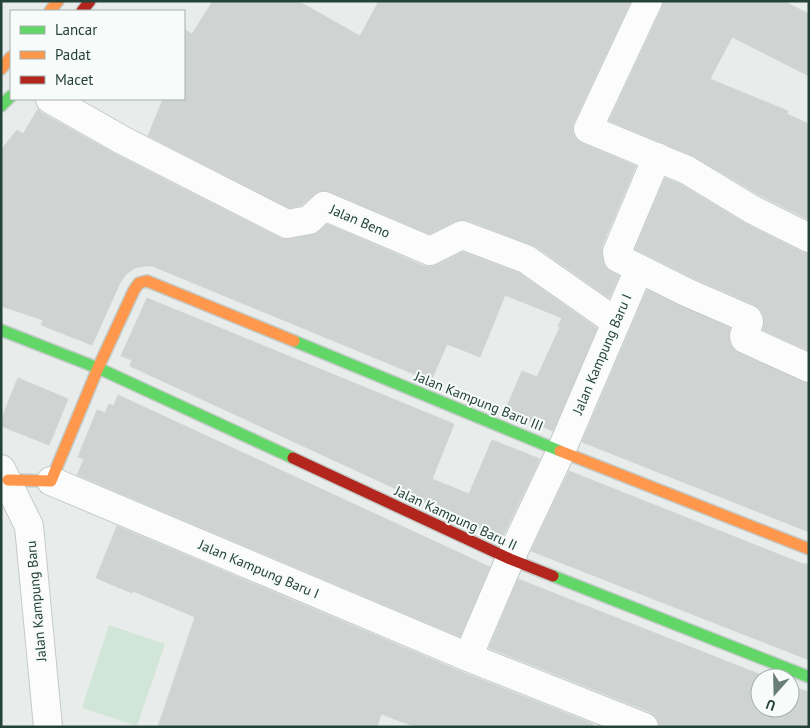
<svg xmlns="http://www.w3.org/2000/svg" width="810" height="728" font-family="'PT Sans',sans-serif">
<rect width="100%" height="100%" fill="#e8edeb"/>
<polygon fill="#d1e6d8" points="109,625 165,644 137,726 82,708"/>
<g fill="#cfd4d2" stroke="#d1d6d4">
<polygon points="213,1 298,1 360,36 379,1 631,1 574,122 572,130 575,138 582,143 636,166 602,246 602,255 605,267 619,276 609,298 535,246 467,220 455,221 429,234 330,192 322,191 313,195 302,205 289,208 148,136 163,99 184,99 184,29 192,34"/>
<polygon points="663,1 783,1 809,14 809,76 732,37 710,79 788,111 787,114 809,124 809,220 761,196 693,156 609,121 662,8"/>
<polygon points="38,109 42,113 115,154 280,238 290,239 312,235 320,231 327,224 424,266 431,267 437,265 463,252 519,273 597,328 553,431 505,411 522,371 537,377 560,327 558,326 562,318 505,295 480,357 447,344 431,381 152,266 144,266 135,268 126,274 120,283 92,345 41,325 43,320 1,306 1,150 17,130 23,134"/>
<polygon points="665,178 680,184 746,224 802,252 809,253 809,351 763,330 764,317 760,309 755,305 693,278 635,249"/>
<polygon points="647,290 730,328 730,344 734,350 739,353 803,382 809,383 809,532 582,442"/>
<polygon points="147,298 454,424 432,479 469,494 492,440 540,459 502,538 130,366 132,360 121,356"/>
<polygon points="18,378 68,399 49,445 1,426 1,420"/>
<polygon points="118,395 490,567 460,637 77,475 84,459 78,457 97,410 105,413 109,404 114,406"/>
<polygon points="569,471 803,564 809,564 809,660 531,551"/>
<polygon points="117,526 462,672 593,724 592,727 416,727 381,714 377,727 158,727 195,617 133,591 132,593 96,578"/>
<polygon points="518,579 769,678 760,678 760,708 790,708 790,686 809,692 809,727 661,727 659,726 656,717 650,712 489,648"/>
</g>
<g fill="none" stroke-linecap="round" stroke-linejoin="round">
<defs>
<g id="street">
<polyline points="648,1 588,129 687,170 753,210 809,238"/>
<polyline points="50,99 122,140 287,224 309,220 324,206 430,251 462,235 526,259 616,322"/>
<polyline points="657,157 617,252 618,258 686,292 748,319 749,322 744,336 745,339 809,368"/>
<polyline points="1,469 29,526 48,727"/>
<polyline points="51,481 468,657 644,727"/>
<polyline points="468,657 510,559 561,451 639,269"/>
</g>
<g id="fast">
<polyline points="1,106 11,96"/>
<polyline points="1,330 98,368 293,458"/>
<polyline points="294,341 560,451"/>
<polyline points="553,576 809,677"/>
</g>
<g id="slow">
<polyline points="50,11 58,1"/>
<polyline points="1,69 11,57"/>
<polyline points="560,451 809,549"/>
<polyline points="8,480 51,481 98,368 134,290 139,283 147,281 294,341"/>
</g>
<g id="jam">
<polyline points="82,11 90,1"/>
<polyline points="293,458 510,559 553,576"/>
</g>
</defs>
<use href="#street" stroke="#c5cac8" stroke-width="30"/>
<use href="#fast" stroke="#c3cbc8" stroke-width="14"/>
<use href="#slow" stroke="#c3cbc8" stroke-width="14"/>
<use href="#jam" stroke="#c3cbc8" stroke-width="14"/>
<use href="#street" stroke="#fcfcfc" stroke-width="28"/>
<use href="#fast" stroke="#63d668" stroke-width="11"/>
<use href="#slow" stroke="#ff974d" stroke-width="11"/>
<use href="#jam" stroke="#b3261e" stroke-width="11"/>
</g>
<g text-anchor="middle" dominant-baseline="central" stroke-width="4" stroke-linejoin="round" paint-order="stroke">
<g font-size="14" fill="#24423a" stroke="#f7fbf9">
<text transform="translate(360 221) rotate(23)">Jalan Beno</text>
<text transform="translate(602 354) rotate(-67)">Jalan Kampung Baru I</text>
<text transform="translate(479 401) rotate(22)">Jalan Kampung Baru III</text>
<text transform="translate(456 518) rotate(25)">Jalan Kampung Baru II</text>
<text transform="translate(259 569) rotate(23)">Jalan Kampung Baru I</text>
<text transform="translate(36 601) rotate(-95)">Jalan Kampung Baru</text>
</g>
</g>
<rect width="810" height="728" fill="none" stroke="#24423a" stroke-width="5"/>
<rect x="10" y="10" width="175" height="90" fill="#f7fbf9" stroke="#a3b1ad"/>
<rect x="20" y="26" width="25" height="8" fill="#63d668" stroke="#a3b1ad"/>
<text x="55" y="35" font-size="15" fill="#24423a">Lancar</text>
<rect x="20" y="51" width="25" height="8" fill="#ff974d" stroke="#a3b1ad"/>
<text x="55" y="60" font-size="15" fill="#24423a">Padat</text>
<rect x="20" y="76" width="25" height="8" fill="#b3261e" stroke="#a3b1ad"/>
<text x="55" y="85" font-size="15" fill="#24423a">Macet</text>
<g transform="translate(775 693) rotate(200)"><circle r="24" fill="#f7fbf9" stroke="#a3b1ad"/>
<path d="M0-4L9 19L0 12L-9 19Z" fill="#697e78"/>
<text y="-8" font-size="14" font-weight="bold" text-anchor="middle" fill="#24423a">U</text>
</g>
</svg>
